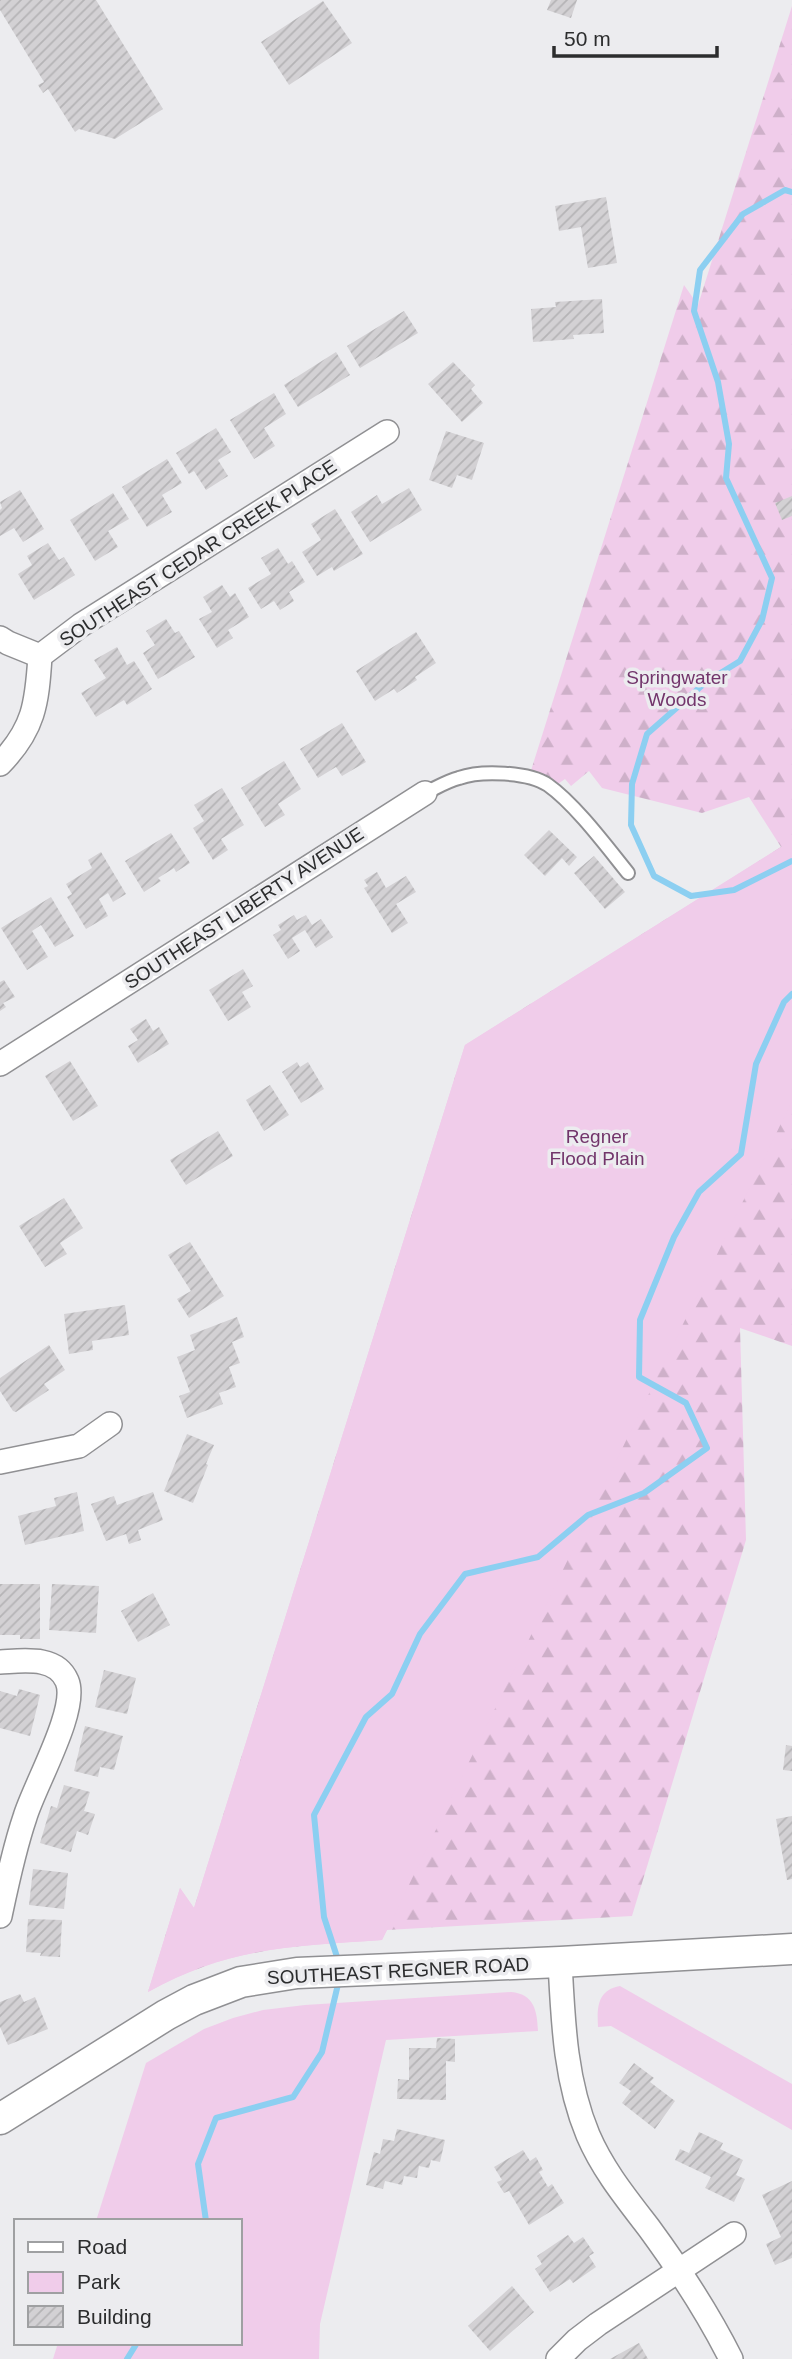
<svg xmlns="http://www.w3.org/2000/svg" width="792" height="2359" font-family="Helvetica,sans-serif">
<defs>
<pattern id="forest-firs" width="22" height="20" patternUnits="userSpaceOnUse" patternTransform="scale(1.75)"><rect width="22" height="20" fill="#f0ccea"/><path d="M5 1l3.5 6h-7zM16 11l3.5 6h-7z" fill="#ceb0c9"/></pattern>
<pattern id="building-hatch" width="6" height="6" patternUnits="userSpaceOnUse" patternTransform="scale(1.75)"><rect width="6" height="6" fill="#d3d1d4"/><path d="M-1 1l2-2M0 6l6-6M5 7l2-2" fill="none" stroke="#b5b4b6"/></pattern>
</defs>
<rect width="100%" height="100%" fill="#ececef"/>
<path fill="url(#forest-firs)" d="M792,6V1346L740,1328L746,1540L632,1916L387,1930L382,1940C292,1946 230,1947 148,1992L180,1888L194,1908L465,1045L781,847L749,797L702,813L602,788L589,771L571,786L565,779L552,788L528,780L684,285L698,305Z"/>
<g fill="#f0ccea">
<path d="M792,840V1101L382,1940C295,1946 226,1947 148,1992L180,1888L194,1908L465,1045Z"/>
<path d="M620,1986L792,2084V2130L611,2026L598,2027C597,2008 597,1990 620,1986Z"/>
<path d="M511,1992C534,1994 537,2010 538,2031L386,2040L320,2324L319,2359H53L58,2343H240V2221H96L146,2063L204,2029L233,2018L263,2010L305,2005Z"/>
</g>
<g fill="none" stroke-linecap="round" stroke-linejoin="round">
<g stroke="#8ccff1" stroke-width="6">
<polyline points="792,192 785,190 743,214 700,270 694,311 718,382 729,444 726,478 772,578 762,620 740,661 706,682 647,734 632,784 631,825 654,876 691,896 734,890 792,861"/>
<polyline points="339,1963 324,1917 314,1815 366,1717 392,1694 420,1634 465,1574 538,1557 588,1515 644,1493 707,1448 686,1403 639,1377 640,1320 674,1237 699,1192 741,1154 756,1064 784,1002 792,994"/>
<polyline points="206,2221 198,2164 216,2118 293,2097 322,2052 339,1980"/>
<polyline points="127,2359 137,2343"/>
</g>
</g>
<g fill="url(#building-hatch)">
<polygon points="0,0 96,0 163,109 115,139 79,129 75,132 48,89 43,93 38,85 44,82 0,10"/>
<polygon points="551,0 577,0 571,18 547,10"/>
<polygon points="323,1 352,43 289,85 261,42"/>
<polygon points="606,197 617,263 588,268 581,227 559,231 555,206"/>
<polygon points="602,299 604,333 573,335 574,339 533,342 531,309 556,307 555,302"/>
<polygon points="404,311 418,333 360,368 347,346"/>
<polygon points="336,352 350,375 298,407 284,385"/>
<polygon points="453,362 475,385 471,389 483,403 462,422 428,384"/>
<polygon points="274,393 286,414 264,428 275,446 254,459 230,420"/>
<polygon points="216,428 231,452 218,460 228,476 206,490 194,471 189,474 176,453"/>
<polygon points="446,431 484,443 472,480 457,475 452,488 429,480"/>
<polygon points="167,459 182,483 162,495 172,512 147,527 122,487"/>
<polygon points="409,488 422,510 370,542 351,512 377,495 382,504"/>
<polygon points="20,490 44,529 23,542 14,528 0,536 0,510 2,508 0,502"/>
<polygon points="113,493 129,519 108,531 118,547 95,561 70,520"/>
<polygon points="792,496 792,516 782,520 775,503"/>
<polygon points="335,509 363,554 334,571 332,567 317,576 302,552 321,540 311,524"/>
<polygon points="48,543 59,560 64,557 75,575 34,600 18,574 32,565 27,556"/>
<polygon points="278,548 288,564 292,561 305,582 289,592 294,601 280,610 274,601 261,609 248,588 271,574 261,558"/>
<polygon points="222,585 230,597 235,593 249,617 228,630 233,638 217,648 199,619 212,612 203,597"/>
<polygon points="166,619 175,633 179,631 195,657 158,679 143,653 155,645 146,631"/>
<polygon points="416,632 436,663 415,677 417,680 397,693 394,689 375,701 356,671"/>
<polygon points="117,647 127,665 134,661 152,689 127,705 124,700 96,717 81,693 106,678 94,660"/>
<polygon points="342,723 366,762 342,776 336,767 318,778 300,749"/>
<polygon points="284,761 301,789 278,804 285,815 265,827 241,788"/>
<polygon points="222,788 244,825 221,839 228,850 213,860 193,828 204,821 194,805"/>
<polygon points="549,830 577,857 569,866 562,858 545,876 524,855"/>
<polygon points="171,833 190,863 176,872 174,868 158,878 161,881 144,892 125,861"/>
<polygon points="101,852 126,894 113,902 108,893 99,899 108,916 86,929 67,897 72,894 66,884 92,868 88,860"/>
<polygon points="594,856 625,892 605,909 574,873"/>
<polygon points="377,872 386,888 406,876 416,892 396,904 408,923 392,933 364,888 368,886 364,880"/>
<polygon points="51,897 74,936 55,947 41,925 32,931 48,957 27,970 1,928"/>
<polygon points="294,915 297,920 306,915 312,925 321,919 333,937 316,948 305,930 292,938 300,951 288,959 273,935 281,930 278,925"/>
<polygon points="243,969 253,986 242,992 251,1007 228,1021 209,990"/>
<polygon points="4,980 15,997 3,1003 6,1007 0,1011 0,982"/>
<polygon points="146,1019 153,1031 159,1027 169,1044 138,1063 128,1046 138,1040 130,1029"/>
<polygon points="70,1061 98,1106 73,1121 45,1076"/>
<polygon points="297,1062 300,1067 308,1062 324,1089 301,1103 282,1072"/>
<polygon points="270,1085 289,1115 264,1131 246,1100"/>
<polygon points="218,1131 233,1156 186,1185 170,1160"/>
<polygon points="64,1198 83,1228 60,1243 67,1254 45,1267 19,1226"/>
<polygon points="190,1242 224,1296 189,1318 177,1299 191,1291 168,1255"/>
<polygon points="125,1305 129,1335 92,1341 93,1350 69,1354 64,1314"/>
<polygon points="237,1317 244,1337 232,1342 240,1363 229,1367 236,1387 219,1393 223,1404 187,1418 179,1396 190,1392 177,1357 195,1350 190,1335"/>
<polygon points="49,1345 65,1370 44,1384 49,1390 16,1412 13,1411 0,1391 0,1378"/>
<polygon points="187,1434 214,1445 206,1464 208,1465 193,1503 164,1491"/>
<polygon points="77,1492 84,1531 25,1545 18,1516 56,1506 54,1498"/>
<polygon points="153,1492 163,1520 138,1530 141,1540 129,1544 126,1534 106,1541 91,1504 114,1496 117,1505"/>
<polygon points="0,1584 40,1584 40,1639 20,1639 20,1635 0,1635"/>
<polygon points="52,1584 99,1586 96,1633 49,1630"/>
<polygon points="153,1593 170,1625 138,1642 121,1611"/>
<polygon points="104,1670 136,1678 127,1714 95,1707"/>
<polygon points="19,1689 40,1695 30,1736 0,1728 0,1691 17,1696"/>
<polygon points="85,1726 123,1736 114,1770 100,1767 98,1777 74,1771"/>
<polygon points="786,1745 792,1746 792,1771 783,1770"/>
<polygon points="64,1785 90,1792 84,1811 95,1814 88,1835 77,1831 71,1852 40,1843 51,1806 57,1808"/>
<polygon points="792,1816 792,1879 787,1880 776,1819"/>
<polygon points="33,1869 68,1873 64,1909 29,1905"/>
<polygon points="28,1919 62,1920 60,1957 40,1956 41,1953 26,1952"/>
<polygon points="20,1994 24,2002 35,1997 48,2029 8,2045 0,2027 0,2002"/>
<polygon points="437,2038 455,2039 455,2062 446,2061 446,2100 397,2099 398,2079 409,2080 409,2048 436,2048"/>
<polygon points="634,2063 654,2078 650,2082 675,2101 655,2129 622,2103 631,2091 619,2083"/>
<polygon points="397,2129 445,2140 440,2162 431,2160 429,2168 419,2166 417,2178 404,2176 402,2185 385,2181 383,2189 366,2185 374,2152 380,2154 383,2139 394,2141"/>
<polygon points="699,2132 723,2143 720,2149 743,2160 736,2175 745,2179 734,2202 705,2188 711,2177 675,2160 680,2149 689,2153"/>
<polygon points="523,2150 530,2161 536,2157 543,2170 539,2172 548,2187 552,2184 564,2203 529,2225 509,2191 504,2193 497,2182 502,2180 494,2167"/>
<polygon points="792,2181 792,2258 775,2265 766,2244 781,2237 762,2195"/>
<polygon points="568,2235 574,2243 583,2237 594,2253 589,2256 596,2267 573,2283 570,2279 550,2292 535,2269 542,2264 537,2256"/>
<polygon points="512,2286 534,2312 490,2351 468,2326"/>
<polygon points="639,2343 648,2359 610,2359"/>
</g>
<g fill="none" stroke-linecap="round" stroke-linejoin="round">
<defs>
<path id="service" d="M425,793C436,788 447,781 459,778C481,770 529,772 548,785C575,804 607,847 628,873"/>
<g id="minor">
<polyline points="0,638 8,643 40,656"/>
<path d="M0,764C34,729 37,704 40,656L81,625L387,432"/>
<polyline points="0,1064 425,793"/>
<polyline points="0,1462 79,1446 110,1424"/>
<path d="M0,1662C22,1661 56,1655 67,1681C79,1709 34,1786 25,1817C14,1849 7,1883 0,1916"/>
<path d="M560,1962C563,2021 565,2080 588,2135C603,2170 626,2198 649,2228C679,2269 708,2313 731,2359"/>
<polyline points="558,2359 577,2340 598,2324 734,2234"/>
</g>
<polyline id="tertiary" points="0,2119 166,2015 194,2000 241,1982 297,1973 560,1962 792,1949"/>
</defs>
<use href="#service" stroke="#909093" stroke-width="16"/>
<use href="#minor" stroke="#909093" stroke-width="26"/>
<use href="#tertiary" stroke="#909093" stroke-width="33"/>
<use href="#service" stroke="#fff" stroke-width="12"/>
<use href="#minor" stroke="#fff" stroke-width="23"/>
<use href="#tertiary" stroke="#fff" stroke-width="30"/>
</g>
<g text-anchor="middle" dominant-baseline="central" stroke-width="7" stroke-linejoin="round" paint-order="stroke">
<g font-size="19" fill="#2c2d2e" stroke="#ececef">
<text transform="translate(198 553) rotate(-33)">SOUTHEAST CEDAR CREEK PLACE</text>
<text transform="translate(244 908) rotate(-33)">SOUTHEAST LIBERTY AVENUE</text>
<text transform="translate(398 1971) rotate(-3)">SOUTHEAST REGNER ROAD</text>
</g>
<g font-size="19" fill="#72356b" stroke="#ececef">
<text x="677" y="677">Springwater<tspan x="677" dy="22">Woods</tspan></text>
<text x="597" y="1136">Regner<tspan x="597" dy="22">Flood Plain</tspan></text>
</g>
</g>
<rect x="14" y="2219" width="228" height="126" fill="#ececef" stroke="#9fa0a2" stroke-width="2"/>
<rect x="28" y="2242" width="35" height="10" fill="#ffffff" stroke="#9fa0a2" stroke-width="2"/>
<text x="77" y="2254" font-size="21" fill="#2c2d2e">Road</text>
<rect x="28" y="2272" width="35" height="21" fill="#f0ccea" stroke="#9fa0a2" stroke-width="2"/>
<text x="77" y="2289" font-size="21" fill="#2c2d2e">Park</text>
<rect x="28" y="2306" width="35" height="21" fill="url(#building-hatch)" stroke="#9fa0a2" stroke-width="2"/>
<text x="77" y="2324" font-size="21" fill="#2c2d2e">Building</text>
<path d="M554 46v10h163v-10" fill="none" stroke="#2c2d2e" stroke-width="3.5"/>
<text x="564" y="46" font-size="21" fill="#2c2d2e" stroke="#ececef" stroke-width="5" paint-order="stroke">50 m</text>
</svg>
